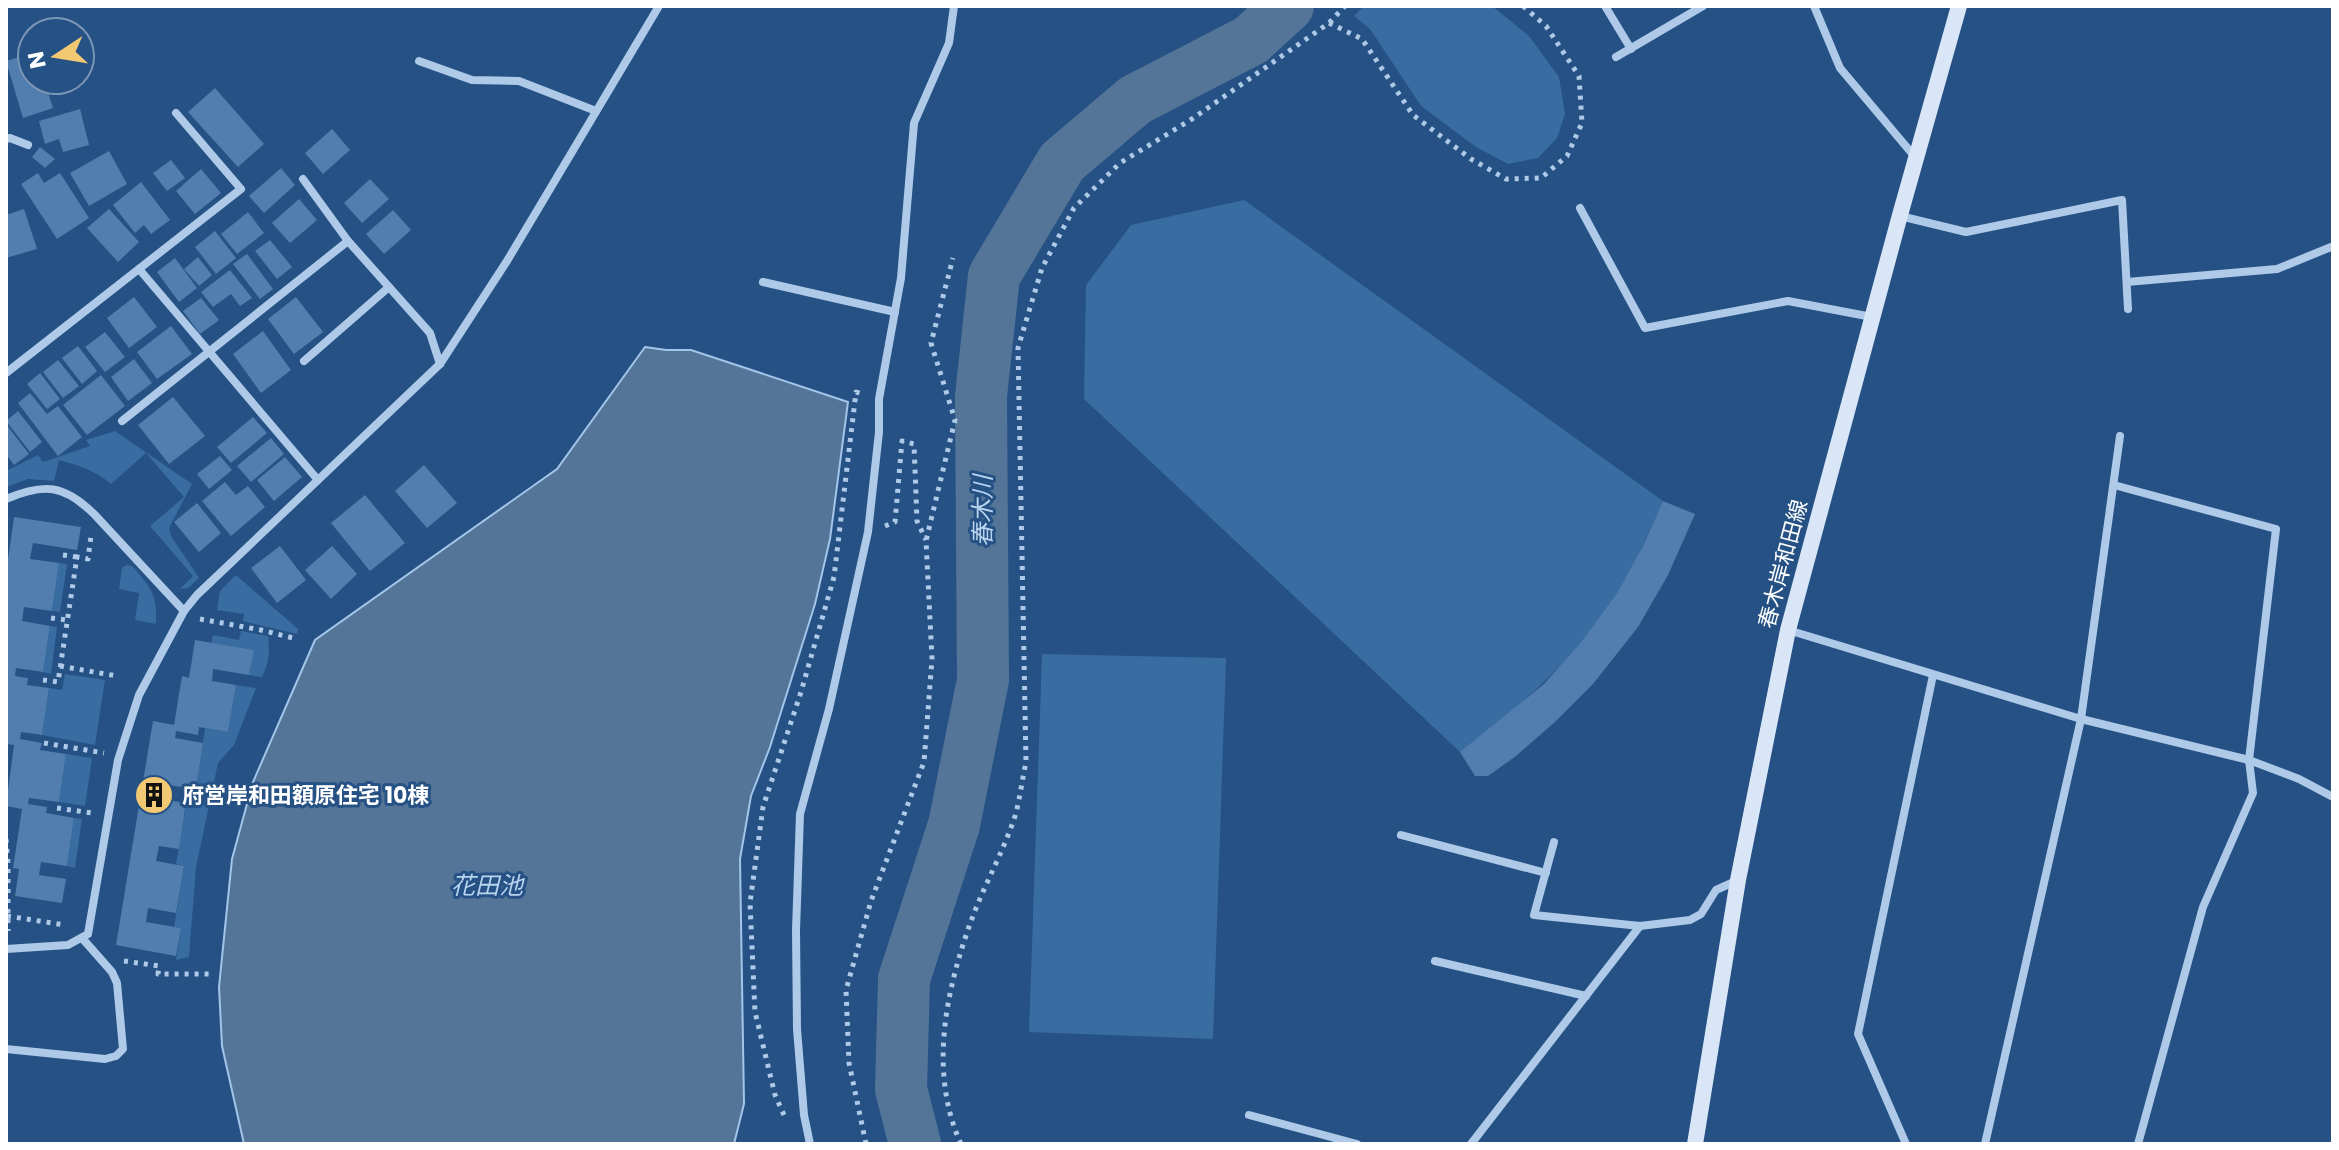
<svg xmlns="http://www.w3.org/2000/svg" width="2339" height="1150" font-family="Poppins,'Noto Sans JP',sans-serif">
<rect width="100%" height="100%" fill="#255184"/>
<g fill="#396ca1">
<polygon points="1364,6 1492,6 1529,36 1559,77 1565,114 1557,138 1538,158 1508,164 1476,147 1421,106 1370,29 1354,16"/>
<path d="M1244,200L1663,501C1650,531 1636,562 1620,590C1582,654 1519,707 1460,752L1084,399L1086,285L1131,225Z"/>
<path d="M115,431L192,484L169,528L171,536L199,578L188,588L180,589L193,576L150,526L184,497L146,453L111,484C96,471 78,465 59,460L54,481L28,479L6,487V471L38,455L43,462L90,446L86,440Z"/>
<polygon points="59,563 67,564 60,612 52,611"/>
<path d="M126,565L132,566C150,586 158,595 156,624L135,620L139,593L119,589L122,568Z"/>
<polygon points="236,575 298,629 297,634 243,621 244,614 217,610 220,591"/>
<polygon points="50,626 57,627 51,674 43,672"/>
<path d="M241,631L268,636C270,651 269,663 262,677L249,675L253,650L211,643L213,635L239,640Z"/>
<polygon points="1042,654 1226,658 1213,1039 1029,1032"/>
<polygon points="65,674 105,680 95,745 42,735 49,688 62,690"/>
<polygon points="236,685 256,688 234,745 218,763 196,867 189,957 176,960 181,928 174,927 184,866 176,864 189,788 196,789 205,728 228,732"/>
<polygon points="66,754 92,758 85,806 59,802"/>
<polygon points="74,818 82,819 75,868 67,866"/>
</g>
<polygon fill="#547598" stroke="#a2c5e9" stroke-width="2" points="645,347 666,350 691,350 848,402 830,539 815,604 770,747 751,796 740,859 744,1104 734,1144 244,1144 222,1046 219,987 232,859 253,782 315,640 557,469"/>
<g fill="none" stroke-linecap="round" stroke-linejoin="round">
<polyline stroke="#547598" stroke-width="52" points="915,1144 901,1089 904,979 954,825 983,680 981,396 994,276 1062,162 1135,100 1251,40 1288,6"/>
</g>
<g fill="#517eae">
<polygon points="32,53 32,80 44,80 53,108 23,118 6,61"/>
<polygon points="215,88 264,144 238,167 188,112"/>
<polygon points="80,109 89,145 63,152 59,139 45,144 39,121"/>
<polygon points="332,129 350,150 323,174 305,153"/>
<polygon points="40,147 55,159 45,168 32,157"/>
<polygon points="109,151 127,184 89,206 70,173"/>
<polygon points="171,160 185,178 167,191 153,173"/>
<polygon points="281,168 295,185 264,213 249,196"/>
<polygon points="201,169 221,193 195,214 176,191"/>
<polygon points="38,173 44,183 60,173 89,218 57,239 21,184"/>
<polygon points="370,179 389,199 362,223 344,203"/>
<polygon points="141,182 170,220 151,234 144,225 135,233 113,205"/>
<polygon points="299,199 317,220 290,243 272,223"/>
<polygon points="24,209 37,249 6,258 6,215"/>
<polygon points="109,209 139,242 118,262 87,228"/>
<polygon points="393,210 411,230 384,254 366,234"/>
<polygon points="248,212 264,233 237,254 221,234"/>
<polygon points="215,231 236,258 216,274 195,247"/>
<polygon points="270,240 292,267 277,279 255,251"/>
<polygon points="247,254 273,289 260,299 233,264"/>
<polygon points="198,257 212,275 199,286 184,269"/>
<polygon points="175,258 197,288 179,302 157,272"/>
<polygon points="230,270 252,298 240,306 231,294 213,307 201,292"/>
<polygon points="134,297 157,327 129,348 107,318"/>
<polygon points="296,297 323,332 294,354 268,319"/>
<polygon points="201,298 219,320 200,334 183,311"/>
<polygon points="171,326 192,354 157,379 137,352"/>
<polygon points="263,331 291,370 261,393 233,354"/>
<polygon points="105,332 125,357 105,372 85,347"/>
<polygon points="78,346 97,371 82,384 62,358"/>
<polygon points="134,359 152,383 128,401 111,377"/>
<polygon points="58,360 79,386 63,398 43,372"/>
<polygon points="40,373 60,399 47,409 27,384"/>
<polygon points="101,375 125,406 87,435 63,405"/>
<polygon points="30,393 47,414 58,406 82,437 58,456 18,403"/>
<polygon points="173,397 205,436 169,464 138,425"/>
<polygon points="18,411 42,442 30,452 6,421"/>
<polygon points="253,417 267,433 231,463 217,447"/>
<polygon points="6,424 29,454 14,465 6,454"/>
<polygon points="271,438 284,454 251,482 237,466"/>
<polygon points="220,456 232,470 209,489 197,474"/>
<polygon points="285,457 302,477 274,501 257,480"/>
<polygon points="424,465 457,503 427,528 395,491"/>
<polygon points="225,482 236,495 248,486 265,507 231,536 202,501"/>
<polygon points="365,495 405,543 370,571 331,523"/>
<polygon points="1663,501 1695,514 1668,575 1638,627 1593,684 1556,721 1516,756 1488,776 1475,776 1460,752 1544,684 1583,640 1618,592 1644,544"/>
<polygon points="197,503 221,533 199,552 174,522"/>
<polygon points="14,517 81,527 77,550 33,543 30,559 59,563 52,611 24,607 22,621 50,626 43,672 16,668 15,676 28,678 27,685 49,688 42,735 21,732 20,739 42,743 40,750 66,754 59,802 29,798 28,804 47,807 46,813 74,818 67,866 41,862 39,875 66,879 62,903 15,896 19,869 13,868 22,809 6,806 14,745 6,744 6,574"/>
<polygon points="280,546 306,580 277,603 251,568"/>
<polygon points="332,546 357,574 331,599 305,570"/>
<polygon points="195,640 254,650 249,675 213,669 212,681 236,685 228,732 199,727 198,735 176,731 175,738 203,743 196,789 168,785 166,800 186,803 179,849 159,846 156,861 184,866 176,913 148,908 146,922 181,928 176,956 116,945 153,721 174,725 182,676 189,678"/>
</g>
<g fill="none" stroke-linecap="round" stroke-linejoin="round">
<g stroke="#aecae8" stroke-width="5" stroke-dasharray="4 6" stroke-linecap="butt">
<polyline points="1329,23 1362,39 1413,115 1471,159 1506,179 1541,178 1567,156 1582,123 1579,76 1546,26 1523,6"/>
<polyline points="885,526 895,522 902,441 914,444 917,521 926,540"/>
<polyline points="63,555 77,557"/>
<polyline points="51,618 67,620"/>
<polyline points="200,619 261,630 297,639"/>
<polyline points="60,666 117,676"/>
<polyline points="43,680 58,682 77,557 88,559 91,536"/>
<polyline points="44,743 104,753"/>
<polyline points="57,808 92,813"/>
<polyline points="6,839 8,863 8,931"/>
<polyline points="7,916 65,925"/>
<polyline points="124,961 159,966 158,974 209,974"/>
<polyline points="784,1115 775,1095 755,1012 750,903 763,807 801,692 834,577 856,392 865,395"/>
<polyline points="866,1144 849,1063 846,990 871,901 924,762 932,659 926,541 955,420 931,343 953,258"/>
<path d="M961,1144C929,1074 945,994 970,924C983,887 1003,853 1015,816C1020,799 1022,780 1026,762L1018,348L1042,268L1074,208L1120,163L1192,119L1329,23L1345,6"/>
</g>
<g stroke="#aecae8" stroke-width="8">
<polyline points="1605,6 1631,49"/>
<polyline points="1814,6 1840,68 1915,157"/>
<polyline points="1616,57 1703,6"/>
<polyline points="419,61 472,80 519,81 596,111"/>
<polyline points="6,139 10,138 28,145"/>
<polyline points="303,179 348,241 430,333 440,364"/>
<polyline points="1580,208 1645,328 1788,301 1872,317"/>
<polyline points="1900,216 1966,232 2122,200 2128,309"/>
<polyline points="139,269 318,480"/>
<polyline points="763,282 895,312"/>
<polyline points="2127,282 2277,269 2331,247"/>
<polyline points="304,361 389,287"/>
<polyline points="6,373 241,189 176,113"/>
<polyline points="122,421 348,241"/>
<polyline points="2114,485 2276,529 2249,760 2253,793 2203,907 2138,1144"/>
<path d="M6,499C44,483 64,484 95,515L184,611"/>
<polyline points="1788,630 2081,719 2249,760 2299,779 2333,797"/>
<polyline points="1401,835 1546,873"/>
<polyline points="1554,842 1534,915 1640,926 1690,920 1701,914 1716,890 1736,881"/>
<polyline points="6,949 68,945 88,934 118,760 139,695 184,611 197,595 440,364 507,261 659,6"/>
<polyline points="1435,961 1586,996"/>
<polyline points="6,1049 105,1059 116,1056 123,1049 117,983 112,972 82,938"/>
<polyline points="1249,1115 1357,1144"/>
<polyline points="810,1144 804,1115 797,1029 796,930 800,814 829,709 868,532 879,432 879,399 901,278 914,123 949,43 954,6"/>
<polyline points="1471,1144 1640,926"/>
<polyline points="1906,1144 1858,1034 1933,675"/>
<polyline points="1985,1144 2081,719 2120,436"/>
</g>
<polyline stroke="#d8e6f7" stroke-width="16" points="1695,1144 1738,880 1788,630 1900,215 1959,6"/>
</g>
<defs>
<symbol id="building-disc" viewBox="-11 -11 22 22"><circle r="9.5" fill="#f2c872" stroke="#255184"/><path d="M-4-6H4V6H1V3H-1V6H-4ZM-2.5-4.3h1.7v1.8h-1.7ZM.8-4.3h1.7v1.8H.8ZM-2.5-1h1.7V.8h-1.7ZM.8-1h1.7V.8H.8Z" fill="#111"/></symbol>
</defs>
<g fill-rule="evenodd">
<use href="#building-disc" x="132" y="773" width="44" height="44"/>
</g>
<g text-anchor="middle" dominant-baseline="central" stroke-width="6" stroke-linejoin="round" paint-order="stroke">
<g font-size="22" fill="#fff" stroke="#255184">
<text transform="translate(1783 564) rotate(-75)">春木岸和田線</text>
</g>
<g font-size="22" font-weight="bold" fill="#fff" stroke="#255184" text-anchor="start">
<text x="182" y="795">府営岸和田額原住宅 10棟</text>
</g>
<g font-size="24" font-style="italic" fill="#b9d4ef" stroke="#255184">
<text transform="translate(982 511) rotate(-90)">春木川</text>
<text x="487" y="885">花田池</text>
</g>
</g>
<rect width="2339" height="1150" fill="none" stroke="#ffffff" stroke-width="16"/>
<g transform="translate(56 56) rotate(258)"><circle r="38" fill="#255184" stroke="#7c97b5" stroke-width="2"/>
<path d="M0-6L14 30L0 20L-14 30Z" fill="#f2c872"/>
<text y="-12" font-size="22" font-weight="bold" text-anchor="middle" fill="#ffffff">N</text>
</g>
</svg>
